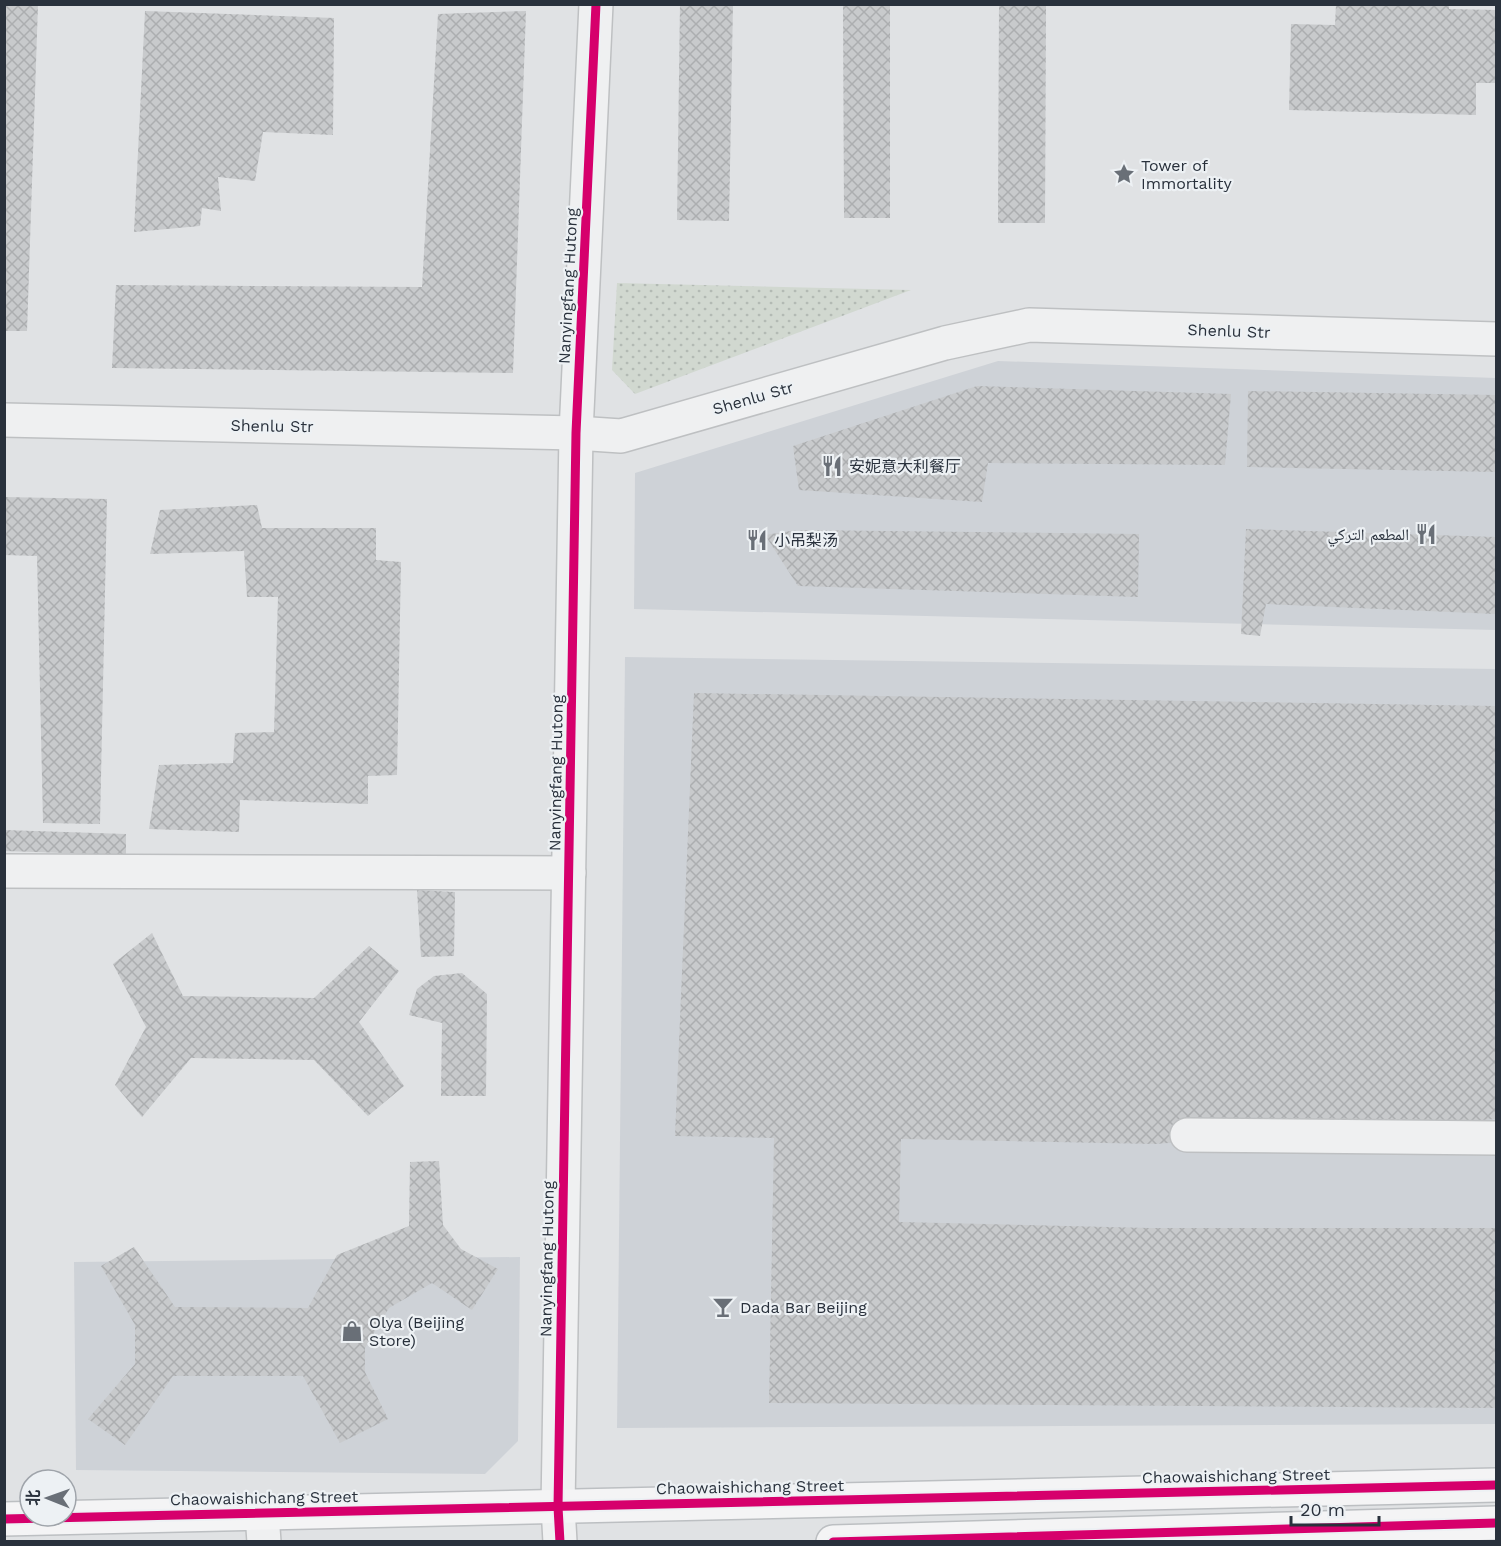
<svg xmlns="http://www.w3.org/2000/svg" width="1501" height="1546" font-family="'Work Sans','Noto Naskh Arabic','Noto Sans SC',sans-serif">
<defs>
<pattern id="grass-dots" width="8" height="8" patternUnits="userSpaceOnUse" patternTransform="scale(1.5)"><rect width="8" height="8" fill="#d1d8d0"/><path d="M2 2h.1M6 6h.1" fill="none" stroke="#b3bab4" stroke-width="1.8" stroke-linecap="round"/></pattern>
<pattern id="building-cross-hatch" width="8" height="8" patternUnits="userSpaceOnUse" patternTransform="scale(1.5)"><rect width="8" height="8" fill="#c8cacc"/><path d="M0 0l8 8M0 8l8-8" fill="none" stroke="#acaeb0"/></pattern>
</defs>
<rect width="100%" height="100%" fill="#e0e2e4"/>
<g fill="#ced2d7">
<polygon points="998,361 1496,378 1496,630 634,609 635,473"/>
<polygon points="625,657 1496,669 1496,1424 617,1428"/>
<polygon points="520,1257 518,1441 485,1474 76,1470 74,1262"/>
</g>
<polygon fill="url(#grass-dots)" points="617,283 911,290 635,394 612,370"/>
<g fill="url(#building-cross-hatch)">
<polygon points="19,4 38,4 27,331 4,331 4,6"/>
<polygon points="680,4 733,4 729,221 677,220"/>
<polygon points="843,4 890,4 890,218 844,218"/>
<polygon points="999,4 1046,4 1045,223 998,223"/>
<polygon points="1336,4 1449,4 1449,9 1496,10 1496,83 1476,83 1476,115 1289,110 1291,24 1335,25"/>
<polygon points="145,11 334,18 333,135 263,132 255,181 218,177 221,211 202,208 200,226 134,232"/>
<polygon points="526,11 513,373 112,368 116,285 422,287 438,14"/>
<polygon points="977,386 1231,394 1225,465 988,463 982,502 799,490 793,446"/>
<polygon points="1248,391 1496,395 1496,472 1247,467"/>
<polygon points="4,497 107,499 100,824 43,823 37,556 4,555"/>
<polygon points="257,505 262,528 376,528 376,560 401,562 397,775 368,776 368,804 240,800 239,832 149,829 159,765 233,763 235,733 274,732 278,597 247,597 244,551 150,554 160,510"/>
<polygon points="1246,529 1496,537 1496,614 1266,604 1260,636 1241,634"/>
<polygon points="797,530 1139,534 1138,597 798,586 765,535"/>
<polygon points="694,693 1496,706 1496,1119 1155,1144 901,1139 899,1222 1150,1228 1496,1228 1496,1408 769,1403 774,1138 675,1136"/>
<polygon points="4,830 126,834 126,855 4,851"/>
<polygon points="417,890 455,892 454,956 421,957"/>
<polygon points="152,933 183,996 314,998 369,946 399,971 359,1022 404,1086 368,1116 314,1060 191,1058 142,1117 115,1085 146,1027 113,964"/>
<polygon points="462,973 487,994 486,1096 441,1096 442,1023 409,1015 417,989 434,976"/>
<polygon points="439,1161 443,1225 461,1249 498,1269 472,1310 432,1283 389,1308 365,1348 365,1372 388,1419 340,1443 303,1376 173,1376 125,1445 88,1419 135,1364 135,1325 101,1266 134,1247 175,1307 308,1308 337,1255 409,1226 410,1162"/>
</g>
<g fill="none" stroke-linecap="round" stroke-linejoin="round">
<defs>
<g id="minor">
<polyline points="4,420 576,433 621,436 945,343 1029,325 1496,339"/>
<polyline points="4,871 569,873"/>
<polyline points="1187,1135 1496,1138"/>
<polyline points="262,1514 264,1542"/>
<polyline points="560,1542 558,1507 576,433 596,4"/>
</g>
<g id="major">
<polyline points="4,1519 1496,1485"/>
<polyline points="833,1542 1496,1523"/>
</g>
</defs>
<use href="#minor" stroke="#bec0c2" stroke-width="36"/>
<use href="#major" stroke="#bcbfc2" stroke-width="36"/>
<use href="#minor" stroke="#eff0f1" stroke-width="33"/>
<use href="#major" stroke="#f4f4f5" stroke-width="33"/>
<defs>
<g id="cycleway">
<polyline points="4,1519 1496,1485"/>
<polyline points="560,1542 558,1507 576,433 596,4"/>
<polyline points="833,1542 1496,1523"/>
</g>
</defs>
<use href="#cycleway" stroke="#edf1f4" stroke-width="13"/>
<use href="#cycleway" stroke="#d6006c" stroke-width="9"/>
</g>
<defs>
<symbol id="sight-bare" viewBox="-9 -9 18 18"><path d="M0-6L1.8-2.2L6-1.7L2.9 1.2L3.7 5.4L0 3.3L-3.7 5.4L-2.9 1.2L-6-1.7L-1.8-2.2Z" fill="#696f77" stroke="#edf1f4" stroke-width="2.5" paint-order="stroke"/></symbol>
<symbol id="restaurant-bare" viewBox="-9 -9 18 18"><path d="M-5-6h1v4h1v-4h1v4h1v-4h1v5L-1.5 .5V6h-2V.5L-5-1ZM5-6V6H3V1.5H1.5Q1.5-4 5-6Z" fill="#696f77" stroke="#edf1f4" stroke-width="2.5" paint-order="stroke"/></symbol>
<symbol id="bar-bare" viewBox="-9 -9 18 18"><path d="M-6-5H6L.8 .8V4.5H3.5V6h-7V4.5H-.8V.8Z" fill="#696f77" stroke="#edf1f4" stroke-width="2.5" paint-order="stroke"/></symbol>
<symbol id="shop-bare" viewBox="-9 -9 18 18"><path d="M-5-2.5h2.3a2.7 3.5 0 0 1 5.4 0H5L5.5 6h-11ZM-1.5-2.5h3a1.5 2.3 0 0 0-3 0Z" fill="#696f77" stroke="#edf1f4" stroke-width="2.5" paint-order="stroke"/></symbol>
</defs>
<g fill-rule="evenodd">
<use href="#sight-bare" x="1109" y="159" width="30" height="30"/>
<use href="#restaurant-bare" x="817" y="451" width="30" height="30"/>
<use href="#restaurant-bare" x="1411" y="519" width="30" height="30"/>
<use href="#restaurant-bare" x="742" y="525" width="30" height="30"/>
<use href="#bar-bare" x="708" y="1292" width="30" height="30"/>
<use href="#shop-bare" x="337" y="1316" width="30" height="30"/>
</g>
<g text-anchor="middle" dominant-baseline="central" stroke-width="4.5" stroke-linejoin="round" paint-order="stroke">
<g font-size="16" fill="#29313c" stroke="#edf1f4" text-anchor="start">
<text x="1141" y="165">Tower of<tspan x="1141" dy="18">Immortality</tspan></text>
<text x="849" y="466">安妮意大利餐厅</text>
<text x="1409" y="534" text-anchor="end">المطعم التركي</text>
<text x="774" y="540">小吊梨汤</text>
<text x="740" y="1307">Dada Bar Beijing</text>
<text x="369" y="1322">Olya (Beijing<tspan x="369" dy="18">Store)</tspan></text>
</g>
<g font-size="16" fill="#29313c" stroke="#edf1f4">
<text transform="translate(568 286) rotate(-87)">Nanyingfang Hutong</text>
<text transform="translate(1229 331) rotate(2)">Shenlu Str</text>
<text transform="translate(753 398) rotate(-16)">Shenlu Str</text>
<text transform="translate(272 426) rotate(1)">Shenlu Str</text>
<text transform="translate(556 773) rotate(-89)">Nanyingfang Hutong</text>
<text transform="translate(547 1259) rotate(-89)">Nanyingfang Hutong</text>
<text transform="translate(1236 1476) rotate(-1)">Chaowaishichang Street</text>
<text transform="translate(750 1487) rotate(-1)">Chaowaishichang Street</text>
<text transform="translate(264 1498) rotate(-1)">Chaowaishichang Street</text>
</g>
</g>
<rect width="1501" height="1546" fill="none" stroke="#29313c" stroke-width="12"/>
<g transform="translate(48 1498) rotate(271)"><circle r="28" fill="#edf1f4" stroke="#9fa4aa" stroke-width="1.5"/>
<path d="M0-4.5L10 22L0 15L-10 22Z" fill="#696f77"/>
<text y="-9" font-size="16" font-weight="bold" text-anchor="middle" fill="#29313c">北</text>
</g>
<path d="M1291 1516v9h88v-9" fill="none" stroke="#29313c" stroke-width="3"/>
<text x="1300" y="1516" font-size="18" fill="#29313c" stroke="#edf1f4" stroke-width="4.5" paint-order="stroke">20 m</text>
</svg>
